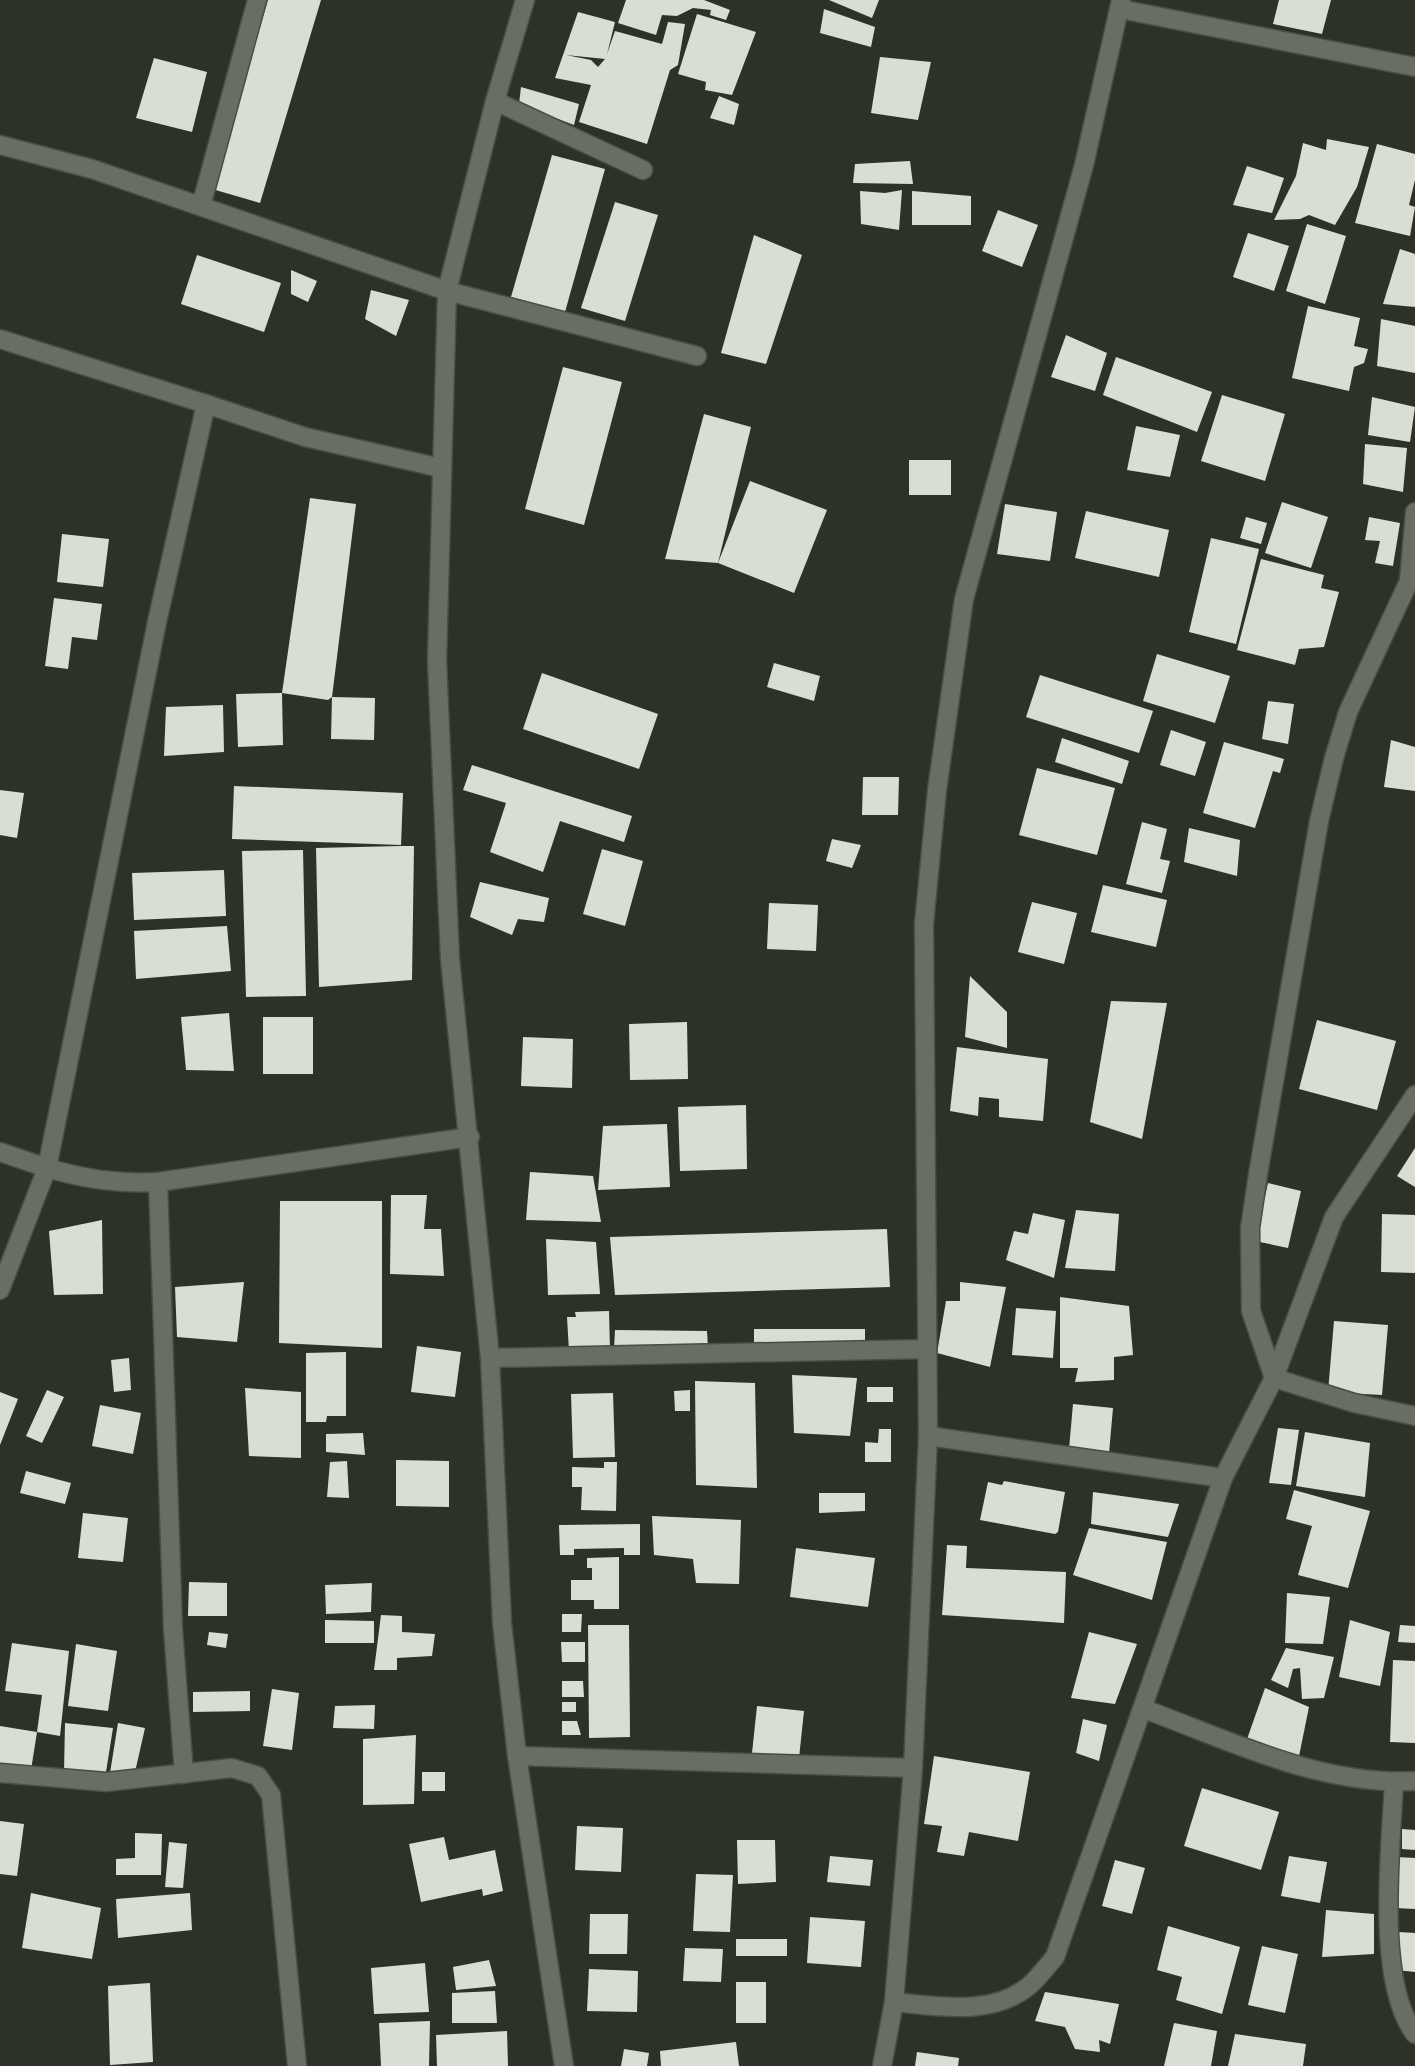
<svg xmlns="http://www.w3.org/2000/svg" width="1415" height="2066" font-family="Lato,sans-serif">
<rect width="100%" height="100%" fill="#2c3228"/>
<g fill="#d8dfd2" fill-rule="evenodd">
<polygon points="268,0 321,0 260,203 212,189"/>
<polygon points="626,0 704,0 730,10 726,20 710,15 711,10 693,8 677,16 662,15 656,35 618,23"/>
<polygon points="829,0 879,0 872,18"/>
<polygon points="1279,0 1331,0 1322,34 1273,24"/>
<polygon points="824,9 875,27 871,47 820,33"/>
<path d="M578,12L615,22L607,54L615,31L662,44L668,22L685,24L678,65L670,70L647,144L579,122L591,85L555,78ZM566,55L605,59L598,67L591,60Z"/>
<polygon points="697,14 756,32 732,95 705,90 706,82 678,74"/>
<polygon points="880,57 931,62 918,120 871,113"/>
<polygon points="154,58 207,72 192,132 136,118"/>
<polygon points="521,87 579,104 574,125 519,104"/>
<polygon points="719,96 739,104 734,125 710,118"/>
<polygon points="1327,139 1369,147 1357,187 1335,225 1309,215 1300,219 1274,220 1296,176 1303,143 1326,150"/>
<polygon points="1377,144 1415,154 1415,180 1409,205 1415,207 1410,236 1355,223"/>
<polygon points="552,155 605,169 565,312 511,297"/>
<polygon points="910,161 913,184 853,183 855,164"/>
<polygon points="1247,166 1284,178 1272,213 1233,205"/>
<polygon points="902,190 899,230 861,224 860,191 885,193"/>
<polygon points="912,191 971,196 971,225 912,225"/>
<polygon points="615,202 658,215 625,321 581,308"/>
<polygon points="998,210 1038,225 1022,267 982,251"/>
<polygon points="1307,224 1346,236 1325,304 1286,291"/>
<polygon points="1248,233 1289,246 1274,291 1233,277"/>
<polygon points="754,235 802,255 766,364 721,353"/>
<polygon points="1400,249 1415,254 1415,307 1383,304"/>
<polygon points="197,255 281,283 264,332 181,304"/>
<polygon points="291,270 317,281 308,302 291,294"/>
<polygon points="371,290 409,300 396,336 365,319"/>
<polygon points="1308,306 1360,318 1354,346 1368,349 1364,363 1354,367 1349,391 1292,378"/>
<polygon points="1381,319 1415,326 1415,373 1377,366"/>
<polygon points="1066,335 1107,353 1095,391 1051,377"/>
<polygon points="1116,357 1212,392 1197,432 1103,395"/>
<polygon points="563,367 622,382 584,525 525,509"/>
<polygon points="1222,395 1285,414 1265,481 1201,461"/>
<polygon points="1372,397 1415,407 1410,442 1368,435"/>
<polygon points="704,414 751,427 718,563 665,559"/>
<polygon points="1136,426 1180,435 1170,477 1127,470"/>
<polygon points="1365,444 1407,448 1403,492 1363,484"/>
<rect x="909" y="460" width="42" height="35"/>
<polygon points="750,481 827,510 794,593 718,563"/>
<polygon points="310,498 356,504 332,697 328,700 282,693"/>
<polygon points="1282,502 1328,517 1311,568 1265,553"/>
<polygon points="1005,504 1057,512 1050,561 997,554"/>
<polygon points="1086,511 1169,530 1159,577 1075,558"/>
<polygon points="1246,517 1267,523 1261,544 1240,538"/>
<polygon points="1369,517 1400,523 1393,566 1375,563 1380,541 1365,540"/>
<polygon points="62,534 109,539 103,587 57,582"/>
<polygon points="1211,538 1259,549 1236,644 1189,632"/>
<polygon points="1261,559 1324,575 1321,588 1339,592 1324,647 1299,649 1295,665 1237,650"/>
<polygon points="54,598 102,604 97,640 72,637 68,669 45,666"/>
<polygon points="1157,654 1230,676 1215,723 1143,701"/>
<polygon points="774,663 820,676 814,701 767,687"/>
<polygon points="542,673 658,714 639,769 523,729"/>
<polygon points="1040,675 1153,711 1139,753 1026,717"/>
<polygon points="282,693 283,745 238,747 236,694"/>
<polygon points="332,697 375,698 374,740 331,739"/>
<polygon points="1268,701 1294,704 1288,744 1262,739"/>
<polygon points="223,705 224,752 164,756 166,707"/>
<polygon points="1171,730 1206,742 1195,776 1160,765"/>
<polygon points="1062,738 1129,761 1122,784 1055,762"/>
<polygon points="1391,740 1415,747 1415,791 1384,787"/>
<polygon points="1224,742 1284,759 1280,773 1273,771 1255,828 1203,813"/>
<polygon points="472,765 632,816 624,842 560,821 543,872 490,852 506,803 463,790"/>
<polygon points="1037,768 1115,788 1097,855 1019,835"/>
<polygon points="863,777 899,777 898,815 862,815"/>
<polygon points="234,786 403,793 401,845 232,839"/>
<polygon points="0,790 24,793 17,838 0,835"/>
<polygon points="1142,822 1167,829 1160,859 1170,861 1162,893 1126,884"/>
<polygon points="1189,828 1240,840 1237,876 1184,862"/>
<polygon points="832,839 861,845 852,868 826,861"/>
<polygon points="400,846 414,846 412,980 319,987 316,848"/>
<polygon points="602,849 643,861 625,926 583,914"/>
<polygon points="303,850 306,996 246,997 242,851"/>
<polygon points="224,870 226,916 134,920 132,873"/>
<polygon points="480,882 549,898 544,922 518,919 512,935 470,917"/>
<polygon points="1103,885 1167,900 1156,947 1091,932"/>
<polygon points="1032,902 1077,913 1064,964 1018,952"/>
<polygon points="769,903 818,905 816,951 767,949"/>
<polygon points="227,926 231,971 136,979 134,931"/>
<polygon points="970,976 1007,1012 1007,1048 965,1037"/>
<polygon points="1111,1001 1167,1003 1142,1139 1090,1122"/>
<polygon points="229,1013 234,1071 186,1070 181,1017"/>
<rect x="263" y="1017" width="50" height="57"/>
<polygon points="1317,1020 1396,1041 1377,1110 1299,1089"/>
<polygon points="687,1022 688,1079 630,1080 629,1024"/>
<polygon points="523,1037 573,1039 572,1088 521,1086"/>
<polygon points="957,1047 1048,1059 1043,1121 999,1117 999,1099 979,1097 978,1116 950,1111"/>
<polygon points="746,1105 747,1169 680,1171 678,1107"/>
<polygon points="667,1124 670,1187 598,1190 603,1126"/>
<polygon points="1415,1148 1415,1187 1397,1176"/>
<polygon points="530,1172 593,1176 601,1222 526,1220"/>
<polygon points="1268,1183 1301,1191 1288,1248 1255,1241"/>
<polygon points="391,1195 427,1195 424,1229 441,1229 444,1276 390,1274"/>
<polygon points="280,1201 382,1201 382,1348 279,1343"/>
<polygon points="1076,1210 1119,1214 1115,1271 1065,1268"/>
<polygon points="1033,1213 1065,1220 1054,1278 1006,1260 1014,1231 1028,1234"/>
<polygon points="1382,1214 1415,1215 1415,1273 1381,1272"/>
<polygon points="102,1220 103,1294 54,1295 49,1231"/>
<polygon points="887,1229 890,1287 615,1295 610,1237"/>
<polygon points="546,1239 596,1242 600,1294 548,1295"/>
<polygon points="244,1282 237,1342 177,1337 175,1287"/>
<polygon points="960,1282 1006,1287 990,1367 937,1353 946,1301 960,1301"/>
<polygon points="1060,1297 1129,1306 1133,1355 1114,1357 1114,1380 1075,1382 1078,1368 1060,1368"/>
<polygon points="1016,1308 1056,1311 1053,1358 1012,1355"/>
<polygon points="609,1311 610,1350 569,1351 567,1317 576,1317 575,1312"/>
<polygon points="1334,1321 1388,1325 1382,1395 1328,1392"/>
<rect x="754" y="1329" width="111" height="14"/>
<polygon points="615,1330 707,1331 708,1348 614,1349"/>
<polygon points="417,1346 461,1352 455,1397 411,1392"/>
<polygon points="346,1352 346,1416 327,1416 326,1422 306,1422 306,1353"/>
<polygon points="129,1358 131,1390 114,1392 111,1360"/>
<polygon points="792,1375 857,1378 850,1436 794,1433"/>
<polygon points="695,1381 755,1383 757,1488 696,1485"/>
<rect x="867" y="1387" width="26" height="15"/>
<polygon points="245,1388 301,1392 301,1458 249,1456"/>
<polygon points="47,1390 64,1397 42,1443 26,1436"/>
<polygon points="690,1390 690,1411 675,1411 674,1391"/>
<polygon points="0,1392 18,1399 0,1445"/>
<polygon points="613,1393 615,1457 573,1458 571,1394"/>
<polygon points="1073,1404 1113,1408 1109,1453 1069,1449"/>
<polygon points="100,1405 141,1413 133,1454 92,1446"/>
<polygon points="1278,1428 1299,1430 1291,1485 1269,1483"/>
<polygon points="879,1429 891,1429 891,1462 865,1462 865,1442 878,1443"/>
<polygon points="1305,1432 1370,1443 1365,1497 1296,1486"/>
<polygon points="363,1433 365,1455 326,1452 326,1434"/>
<polygon points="396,1460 449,1461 449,1507 396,1506"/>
<polygon points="347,1461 349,1498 327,1497 330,1462"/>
<polygon points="604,1462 617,1462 616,1511 581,1510 582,1487 572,1487 572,1467 604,1468"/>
<polygon points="26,1471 71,1483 65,1504 20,1493"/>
<polygon points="1004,1481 1065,1492 1058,1532 1055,1534 980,1520 988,1482 1002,1485"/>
<polygon points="1294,1490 1370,1511 1348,1588 1298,1575 1312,1526 1286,1519"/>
<polygon points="1093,1492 1179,1504 1168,1537 1091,1524"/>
<polygon points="819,1493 865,1493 865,1511 819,1513"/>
<polygon points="83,1513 128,1518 123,1562 78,1558"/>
<polygon points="652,1516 741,1520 739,1584 696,1583 693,1559 654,1555"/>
<polygon points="640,1524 640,1555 624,1555 624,1548 574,1549 574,1555 560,1555 559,1525"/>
<polygon points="1089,1528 1167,1542 1152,1600 1073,1575"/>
<polygon points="947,1545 967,1546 966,1568 1066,1572 1064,1623 942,1615"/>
<polygon points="796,1548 875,1558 868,1607 790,1597"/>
<polygon points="619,1557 619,1609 594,1609 594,1600 571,1600 571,1580 592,1580 592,1568 587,1568 587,1558"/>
<polygon points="189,1582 227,1583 227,1616 188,1616"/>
<polygon points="372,1583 371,1612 326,1614 325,1585"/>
<polygon points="1287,1593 1330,1597 1323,1644 1285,1643"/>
<polygon points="562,1614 582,1614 581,1632 562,1632"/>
<polygon points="381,1615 402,1616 402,1632 435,1634 432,1656 397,1658 397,1670 374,1670"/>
<polygon points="325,1620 374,1621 374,1643 325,1643"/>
<polygon points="1350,1620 1390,1632 1380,1686 1339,1677"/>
<polygon points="588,1625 629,1625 630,1737 589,1738"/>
<polygon points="1400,1625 1415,1626 1415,1643 1398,1642"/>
<polygon points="209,1632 228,1634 226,1648 207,1645"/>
<polygon points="1089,1632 1137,1644 1115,1704 1071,1698"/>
<polygon points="561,1642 585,1642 585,1662 562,1662"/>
<polygon points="12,1643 69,1651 60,1736 37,1732 42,1695 5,1691"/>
<polygon points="76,1644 117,1651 108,1711 68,1706"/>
<polygon points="1286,1648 1334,1657 1324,1698 1302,1699 1300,1668 1293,1669 1288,1688 1271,1680"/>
<polygon points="1393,1660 1415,1661 1415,1743 1390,1742"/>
<polygon points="562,1681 583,1681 584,1697 562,1697"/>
<polygon points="1265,1688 1309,1707 1298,1761 1246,1742"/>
<polygon points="272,1689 299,1693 292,1750 263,1746"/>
<polygon points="250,1691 250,1711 193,1712 193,1692"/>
<rect x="562" y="1702" width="14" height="10"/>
<polygon points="375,1705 374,1729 333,1728 335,1706"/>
<polygon points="757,1706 804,1711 799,1758 752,1753"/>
<polygon points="1083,1719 1107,1725 1099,1761 1076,1753"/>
<polygon points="562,1721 577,1721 581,1735 562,1735"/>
<polygon points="65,1723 113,1728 106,1772 64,1772"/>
<polygon points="118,1723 145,1728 135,1772 110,1773"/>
<polygon points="0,1726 37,1732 31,1770 0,1766"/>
<polygon points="416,1735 414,1804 363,1805 363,1739"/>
<polygon points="934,1756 1030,1772 1018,1841 969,1832 964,1856 937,1852 942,1826 924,1824"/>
<rect x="422" y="1772" width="23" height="19"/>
<polygon points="1202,1788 1279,1812 1261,1870 1184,1846"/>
<polygon points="0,1821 24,1824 17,1876 0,1874"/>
<polygon points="577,1826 623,1828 621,1872 575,1870"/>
<polygon points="1402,1829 1415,1830 1415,1850 1402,1849"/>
<polygon points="135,1833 162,1834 161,1875 116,1875 116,1859 135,1858"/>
<polygon points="444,1837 449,1860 495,1850 503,1891 483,1896 482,1889 421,1902 409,1844"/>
<polygon points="737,1840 775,1840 776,1882 738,1884"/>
<polygon points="169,1842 187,1844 183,1888 165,1887"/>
<polygon points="830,1856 873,1860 870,1886 827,1882"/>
<polygon points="1289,1856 1327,1862 1320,1903 1281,1896"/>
<polygon points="1397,1857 1415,1858 1415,1909 1395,1908"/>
<polygon points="1115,1860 1145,1868 1132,1914 1102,1906"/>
<polygon points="696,1874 733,1875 730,1932 693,1931"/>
<polygon points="31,1893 101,1908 92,1959 22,1948"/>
<polygon points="190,1893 192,1930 118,1938 116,1899"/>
<polygon points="1326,1910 1374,1914 1374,1954 1322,1957"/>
<polygon points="590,1914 628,1914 627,1954 589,1954"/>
<polygon points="810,1917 865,1921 861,1967 807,1963"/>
<polygon points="1168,1926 1240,1947 1222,2014 1176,2000 1182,1977 1157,1970"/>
<polygon points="1399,1932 1415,1933 1415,1972 1396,1970"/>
<rect x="736" y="1939" width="51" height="17"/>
<polygon points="1262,1946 1298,1954 1285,2013 1248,2005"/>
<polygon points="685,1948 723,1949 721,1982 683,1981"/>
<polygon points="489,1960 496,1986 456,1990 453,1967"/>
<polygon points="425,1963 429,2012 374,2014 371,1968"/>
<polygon points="589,1969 638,1971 637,2012 587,2011"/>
<rect x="736" y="1982" width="30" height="41"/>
<polygon points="150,1983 153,2062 110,2065 108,1986"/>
<polygon points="495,1991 497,2023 452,2023 452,1993"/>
<polygon points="1045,1992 1119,2004 1110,2044 1099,2040 1100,2052 1075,2049 1065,2027 1035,2021"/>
<polygon points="430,2021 429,2066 381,2066 379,2023"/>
<polygon points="1174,2023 1217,2031 1211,2066 1164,2066"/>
<polygon points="507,2031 508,2066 437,2066 436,2035"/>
<polygon points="1235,2034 1306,2044 1303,2066 1228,2066"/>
<polygon points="736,2042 739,2066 661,2066 660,2051"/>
<polygon points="624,2049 649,2053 647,2066 621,2066"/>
<polygon points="917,2052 959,2058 958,2066 915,2066"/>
</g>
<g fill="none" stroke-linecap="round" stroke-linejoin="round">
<defs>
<g id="minor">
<polyline points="525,0 495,101 447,291 437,661 450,959 490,1358 502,1623 517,1756 564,2066"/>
<polyline points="1120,9 1415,67"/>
<polyline points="495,101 643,170"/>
<polyline points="0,145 92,169 447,291 697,356"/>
<polyline points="201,206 257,0"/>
<polyline points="0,339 206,404"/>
<polyline points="1415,1095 1334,1217 1274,1378 1354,1403 1415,1416"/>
<polyline points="0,1152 47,1168 157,622 206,404 305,437 441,468"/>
<polyline points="158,1182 173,1629 184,1774"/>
<path d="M0,1290L47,1168C85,1179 117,1184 158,1182L470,1137"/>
<polyline points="490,1358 927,1349"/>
<polyline points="928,1436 1223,1478"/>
<path d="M1144,1709C1231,1741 1320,1786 1415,1781"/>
<polyline points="517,1756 913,1768"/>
<polyline points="0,1773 106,1782 232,1768 258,1776 271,1795 297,2066"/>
<path d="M1394,1782C1391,1847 1375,1981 1415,2034"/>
<path d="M894,2002C938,2006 993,2017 1030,1985C1039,1977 1047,1966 1055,1957L1223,1478L1274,1378L1251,1311L1250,1228L1258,1174L1319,821L1334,758L1348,712L1409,581L1415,512"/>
<polyline points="882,2066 894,2002 913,1768 928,1436 924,924 937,790 964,599 1084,165 1121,0"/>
</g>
</defs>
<use href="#minor" stroke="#4a4d45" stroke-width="21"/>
<use href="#minor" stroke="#686e63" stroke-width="18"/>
</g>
</svg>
